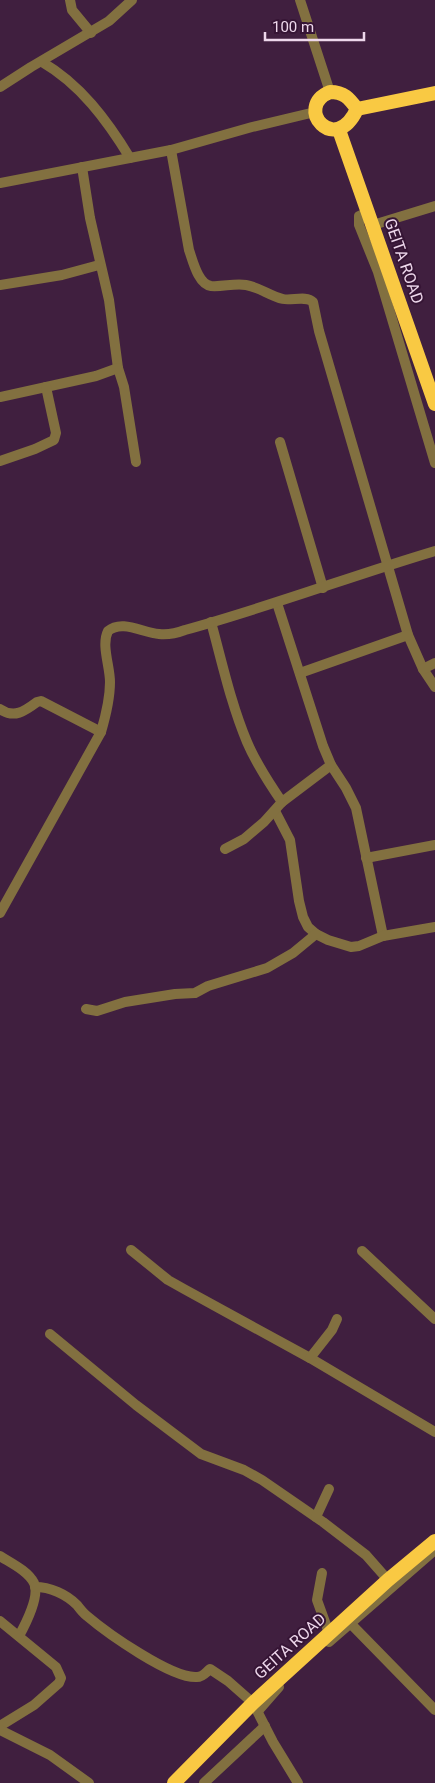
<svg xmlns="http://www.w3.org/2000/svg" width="435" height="1783" font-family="Roboto,sans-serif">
<rect width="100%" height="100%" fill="#401f3f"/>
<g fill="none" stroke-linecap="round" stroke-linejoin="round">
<g stroke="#827040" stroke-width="10">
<polyline points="70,0 72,10 91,33"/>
<polyline points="300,0 330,92"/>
<path d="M42,62C80,84 107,120 130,158"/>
<polyline points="0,87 31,67 109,21 132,0"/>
<path d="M171,150L189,250C193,261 198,284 211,286C223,287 234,283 246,285C259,287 270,296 283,299C292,301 306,295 313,302L319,331L408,635L423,669L435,687"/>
<polyline points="82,167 90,218 109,300 118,368 124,387 136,462"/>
<polyline points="0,183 171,150 252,127 315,112"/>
<polyline points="368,212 359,216 359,225 378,272 435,463"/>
<polyline points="373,225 435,206"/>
<polyline points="0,285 62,275 99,265"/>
<polyline points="0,397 96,376 118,368"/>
<polyline points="280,442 323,588"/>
<polyline points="0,461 35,449 54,440 56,433 46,387"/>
<polyline points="277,603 323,746 331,765 346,788 356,808 383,936"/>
<path d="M211,622C222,662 231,704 247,742C256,763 269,783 282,802"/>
<polyline points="423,669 435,663"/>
<polyline points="300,673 408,635"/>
<path d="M0,709C14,719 25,711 37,702L41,701L101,732"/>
<polyline points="275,811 290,840 299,901 303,917 308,927 316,934 328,940 351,947 359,946 383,936 435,927"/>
<polyline points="225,849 244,839 264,822 282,802 331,765"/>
<polyline points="366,858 435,845"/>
<path d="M0,913L101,732C106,715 110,699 110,682C110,666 101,645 108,631C122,619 143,633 159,634C167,635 177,633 185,630C269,607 351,576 435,551"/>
<polyline points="86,1009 97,1011 125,1002 175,994 195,993 208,986 267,968 293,953 316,934"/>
<polyline points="131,1250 168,1280 184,1289 310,1358 435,1432"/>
<polyline points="362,1251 435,1319"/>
<polyline points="50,1334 136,1405 201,1454 244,1470 262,1480 323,1522 366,1555 388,1580"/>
<polyline points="310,1358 332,1330 337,1319"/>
<polyline points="316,1517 329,1489"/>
<path d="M0,1556C11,1563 28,1571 34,1583C40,1596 25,1625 19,1636"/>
<polyline points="322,1573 317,1600 329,1633"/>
<path d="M35,1587C50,1587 66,1594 77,1605C80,1609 83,1613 87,1616C107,1633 172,1679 197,1677C203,1677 206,1672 210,1669L228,1681L253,1703L273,1742L298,1783"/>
<polyline points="0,1621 56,1667 61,1678 59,1683 34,1705 0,1726"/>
<polyline points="351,1624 435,1710"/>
<polyline points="329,1642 435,1550"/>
<polyline points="258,1711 279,1687"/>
<polyline points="0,1730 50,1755 89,1783"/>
<polyline points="204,1783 265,1726"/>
</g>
<g stroke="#f9c943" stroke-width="14">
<path d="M330,92C344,92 349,98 357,109C335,157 293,107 330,92Z"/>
<polyline points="357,109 435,93"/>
<polyline points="339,130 435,404"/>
<polyline points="174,1783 253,1703 388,1580 435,1541"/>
</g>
</g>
<g text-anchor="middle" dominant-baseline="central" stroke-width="4" stroke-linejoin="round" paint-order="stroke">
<g font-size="16" fill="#eed8ec" stroke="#361535">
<text transform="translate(404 261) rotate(71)">GEITA ROAD</text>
<text transform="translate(290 1646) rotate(-42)">GEITA ROAD</text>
</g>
</g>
<path d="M265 32v8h99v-8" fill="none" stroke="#eed8ec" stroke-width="2.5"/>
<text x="272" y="32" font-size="15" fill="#eed8ec" stroke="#361535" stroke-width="4" paint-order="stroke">100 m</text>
</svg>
